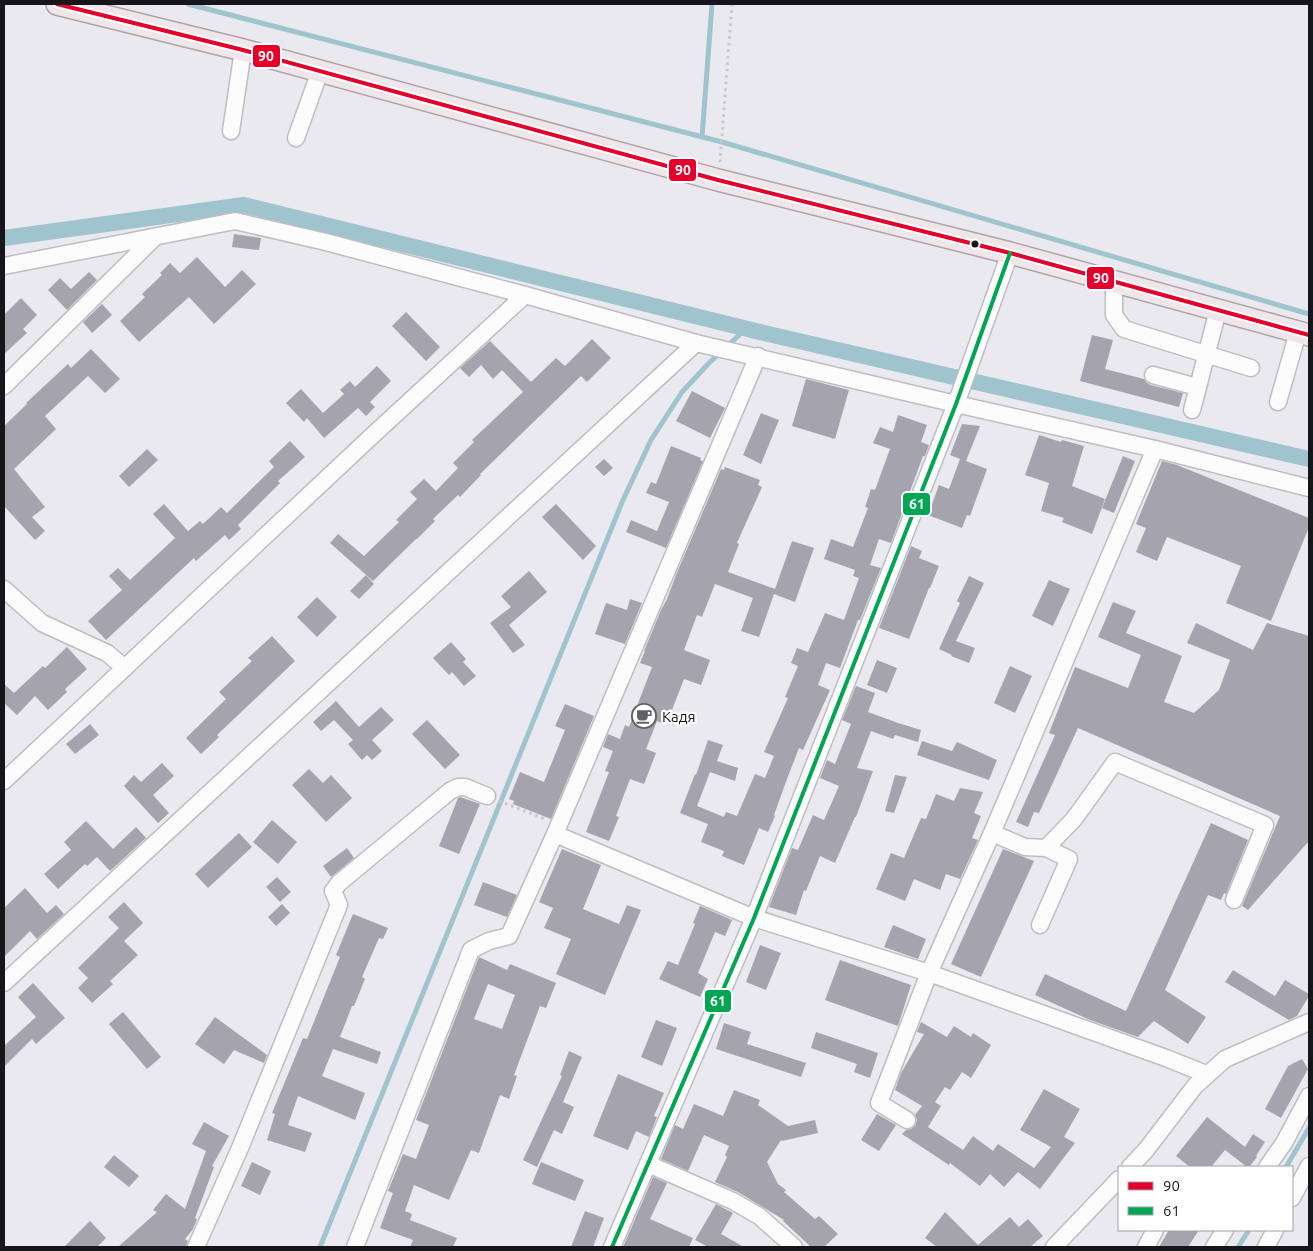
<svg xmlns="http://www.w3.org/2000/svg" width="1313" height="1251" font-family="Ubuntu,sans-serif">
<rect width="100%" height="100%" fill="#e9e9ef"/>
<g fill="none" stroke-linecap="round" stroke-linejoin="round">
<g stroke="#a0c4cd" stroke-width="5">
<polyline points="188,4 722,142 1309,314"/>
<polyline points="702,137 712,4"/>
<polyline points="726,347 747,328"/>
<polyline points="1286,1167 1309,1128"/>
<polyline points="320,1247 623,500 651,440 682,392 709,363 720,353"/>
<polyline points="1238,1247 1249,1230"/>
</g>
<polyline stroke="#a0c4cd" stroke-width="16" points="4,238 244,205 764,333 1309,459"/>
</g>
<g fill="#a5a4ae" fill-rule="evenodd">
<polygon points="234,234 261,238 259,250 232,247"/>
<polygon points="197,257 225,287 242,270 256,284 214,324 189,297 139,342 120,321 145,297 142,294 162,275 160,273 170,263 180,273"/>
<polygon points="89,272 97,280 67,310 48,290 60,278 71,289"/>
<polygon points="21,298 37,315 23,329 27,333 4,354 4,315"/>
<polygon points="102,304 112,315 92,333 83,322"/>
<polygon points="406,312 440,347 426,361 392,326"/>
<polygon points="1092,335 1113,340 1105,369 1144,379 1146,382 1150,385 1183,393 1179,407 1080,381"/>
<polygon points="592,339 611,358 587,382 581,376 480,474 481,475 460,497 458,495 433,519 435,521 417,539 416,539 373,581 330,543 338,534 364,556 399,522 396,520 417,499 410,492 424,479 436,491 458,468 453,463 474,442 472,440 523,392 502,370 493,379 481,365 469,377 460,368 490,341 531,382 556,358 565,366"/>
<polygon points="91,349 120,379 105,393 88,376 45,416 56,429 14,469 45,507 32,517 45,531 35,540 4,506 4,426 27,404 26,403 68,364 71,368"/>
<polygon points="377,366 391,381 370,402 375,407 366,416 358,408 324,438 307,418 304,422 286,403 301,389 323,413 344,394 340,390 350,381 355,387"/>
<polygon points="806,379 849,390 835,439 792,426"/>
<polygon points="692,391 725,408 710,438 676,421"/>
<polygon points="761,413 779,420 761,464 743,455"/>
<polygon points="898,415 927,425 921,442 929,445 925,456 923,456 891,543 879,539 870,565 881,568 860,620 858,620 840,668 826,663 818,685 830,690 803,750 799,748 787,779 774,815 775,816 768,832 759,828 744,865 722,856 724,851 701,842 708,824 680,813 695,774 696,775 708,740 723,745 717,761 738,768 735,781 710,772 697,806 724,817 726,812 737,816 755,774 765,778 774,756 764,752 788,698 785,697 798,666 791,663 797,648 808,652 825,613 844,620 859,578 853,576 855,570 824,559 831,539 853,547 868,508 865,507 871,489 875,490 890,449 873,443 880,427 893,432"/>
<polygon points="962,424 980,426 966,461 987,469 970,516 967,515 962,528 928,515 939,485 949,489 960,459 950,455"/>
<polygon points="1039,435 1061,442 1062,440 1084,446 1072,486 1105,499 1092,534 1062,522 1064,518 1041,511 1049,483 1025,475"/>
<polygon points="290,441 305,457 278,481 280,483 238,525 241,529 229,540 225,535 196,561 194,558 106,640 88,621 122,590 109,576 118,568 130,580 175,538 153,514 164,504 188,531 200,521 203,524 221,507 227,513 274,467 269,461"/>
<polygon points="671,446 701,458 700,460 703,461 666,548 626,532 631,520 657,531 669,502 646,493 651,482 656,484"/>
<polygon points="147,449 158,460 129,487 119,476"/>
<polygon points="1123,456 1135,461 1114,513 1102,508"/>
<polygon points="604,459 613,468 604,476 595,467"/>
<polygon points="1162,461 1177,465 1309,518 1309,527 1271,621 1226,603 1241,566 1167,537 1157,561 1136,552 1146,528 1136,524"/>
<polygon points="725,467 760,480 758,485 762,487 737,543 739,544 728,572 775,589 792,541 814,548 795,602 774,594 759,637 741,631 753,598 715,584 702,617 697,615 684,650 710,660 701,685 684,679 672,710 670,709 664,724 657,721 646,749 656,753 644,784 630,779 616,816 619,817 609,841 586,832 609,772 605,771 613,751 603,747 608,734 620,739 625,725 629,727 652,667 640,663 645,651 644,651 661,610 667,599 676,575 721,469 724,470"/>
<polygon points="556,504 596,546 583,560 542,517"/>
<polygon points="911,546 922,551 919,558 939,566 930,588 929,588 909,639 879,628"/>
<polygon points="529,571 547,592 509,625 525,645 513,653 490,623 511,607 501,596"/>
<polygon points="366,575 374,584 359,599 350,591"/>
<polygon points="969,576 984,583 956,641 975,648 969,663 951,656 952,655 939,649 960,603 957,601"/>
<polygon points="1049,580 1070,589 1053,626 1032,616"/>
<polygon points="317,597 337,617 317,637 297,617"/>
<polygon points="630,599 642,603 625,644 595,634 606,603 627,610"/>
<polygon points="1113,602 1136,611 1126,633 1182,656 1164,702 1194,713 1219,690 1230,660 1187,643 1196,623 1253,650 1267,623 1309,636 1309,841 1248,910 1242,906 1280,816 1078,728 1039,813 1034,812 1028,827 1016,822 1055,735 1049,733 1075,667 1128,688 1141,655 1098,637"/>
<polygon points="272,636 295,661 217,735 219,737 201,754 186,738 226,699 219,692 252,661 248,658"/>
<polygon points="451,642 466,659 463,662 476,676 464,686 452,672 449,675 433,658"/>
<polygon points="67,647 87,669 65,689 67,692 48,710 35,696 17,715 4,703 4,684 14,693 43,666 45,668"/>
<polygon points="877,660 897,668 887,693 867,685"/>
<polygon points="1010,666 1032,676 1015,713 994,703"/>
<polygon points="856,686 875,693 868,712 898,723 921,730 918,742 895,735 893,739 871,731 857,768 873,771 856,817 855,817 835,863 820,856 806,891 804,890 796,915 769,907 792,848 798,850 813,815 824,820 839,786 820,778 827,760 835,764 851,724 842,720"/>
<polygon points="336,701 359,727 381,707 394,720 372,740 382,751 372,760 367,755 362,760 348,744 353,740 334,720 321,731 313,722"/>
<polygon points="565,704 594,716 551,819 513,804 514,801 509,799 520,772 544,782 565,730 555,726"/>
<polygon points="427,720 460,755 445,769 412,734"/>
<polygon points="90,724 99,735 75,754 66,744"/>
<polygon points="922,741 952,751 957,742 997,760 989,780 917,755"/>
<polygon points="162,763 174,776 153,795 169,813 158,823 124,786 134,775 141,782"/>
<polygon points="309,769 323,783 331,775 352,798 326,822 292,785"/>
<polygon points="895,775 907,777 894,813 885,811"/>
<polygon points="960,788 983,792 974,813 981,816 972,838 978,840 960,879 946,874 940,890 914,879 905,901 876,889 891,853 904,858 921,818 926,819 936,794 954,801"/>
<polygon points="460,797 480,804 459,854 439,846 458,798"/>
<polygon points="272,820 297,842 278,864 253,842"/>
<polygon points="86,821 113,849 136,827 146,838 110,871 97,857 87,866 85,864 58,889 44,874 71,850 64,842"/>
<polygon points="1211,823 1248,840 1226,894 1224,893 1221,900 1208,895 1165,990 1206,1017 1188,1044 1154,1021 1138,1037 1090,1020 1035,995 1045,974 1126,1011"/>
<polygon points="239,833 252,847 208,888 195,874"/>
<polygon points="347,848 354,858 331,877 323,866"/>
<polygon points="562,849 601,865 583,909 619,924 627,905 641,910 605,995 556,974 571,939 544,928 553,908 539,902"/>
<polygon points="1003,849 1034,861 981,977 951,964"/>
<polygon points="277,877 291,892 280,902 266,887"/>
<polygon points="483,882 517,895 507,917 474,905"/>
<polygon points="25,888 47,913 56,905 64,914 37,939 30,931 4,957 4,908"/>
<polygon points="124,902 143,923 124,941 138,955 110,981 113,984 92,1003 78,988 88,978 78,968 119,928 108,917"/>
<polygon points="282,904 290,913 276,926 268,917"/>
<polygon points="700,906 732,920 725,936 715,932 698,973 708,979 700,997 659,979 668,961 678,965 695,924 693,923"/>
<polygon points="353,914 388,928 383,939 379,938 362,977 365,979 354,1006 352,1006 340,1037 381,1052 377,1064 333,1049 322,1076 365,1093 355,1120 298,1096 288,1125 312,1133 305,1152 267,1140 275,1114 272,1113 303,1038 307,1039 340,957 336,955"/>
<polygon points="893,925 926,939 918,959 884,947"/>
<polygon points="760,945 781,953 766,990 746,982"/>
<path d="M479,957L507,970L510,964L556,983L546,1008L540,1006L514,1075L517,1076L509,1099L500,1095L479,1153L471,1150L449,1200L414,1185L405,1211L412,1214L410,1220L457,1238L453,1247H410L413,1240L380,1228L393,1193L388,1191L403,1154L416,1159L429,1125L416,1120ZM488,984L515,995L502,1029L474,1019Z"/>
<polygon points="840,960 911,985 898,1026 825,1000"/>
<polygon points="1233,970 1275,996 1285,980 1309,994 1309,996 1297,1016 1289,1020 1225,982"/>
<polygon points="33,983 65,1018 36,1044 32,1039 4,1067 4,1046 36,1017 18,997"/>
<polygon points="123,1012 161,1057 147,1069 109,1024"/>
<polygon points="215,1017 267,1055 264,1063 234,1050 224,1064 195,1044"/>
<polygon points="656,1020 677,1028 662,1066 641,1057"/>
<polygon points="921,1022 947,1037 954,1026 971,1037 973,1033 991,1045 971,1078 962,1072 950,1090 945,1087 935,1102 941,1106 928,1127 963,1150 973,1136 993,1151 998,1144 1034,1168 1051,1147 1020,1130 1044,1089 1080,1109 1064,1137 1075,1143 1040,1189 1018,1172 1004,1187 990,1174 980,1186 950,1163 949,1165 902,1134 906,1130 911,1129 915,1126 917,1120 915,1115 922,1106 895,1090 901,1073 924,1034 917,1032"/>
<polygon points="724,1023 751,1032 747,1044 806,1063 801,1077 716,1049"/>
<polygon points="816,1032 878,1053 870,1078 854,1072 857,1064 811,1048"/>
<polygon points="569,1051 582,1057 563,1102 574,1107 562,1134 554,1130 537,1167 523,1160 562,1076 560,1075"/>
<polygon points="1302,1059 1308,1069 1281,1118 1265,1109 1288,1066"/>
<polygon points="618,1074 664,1093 654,1116 657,1117 649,1137 636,1131 628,1150 593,1136"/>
<polygon points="734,1090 760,1100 758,1105 788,1126 815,1120 818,1133 782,1141 781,1140 767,1162 778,1184 786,1190 784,1192 815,1219 819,1216 838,1234 824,1247 811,1247 783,1221 784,1220 738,1192 715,1182 727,1157 725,1155 729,1146 704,1135 688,1171 661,1159 675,1125 683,1129 694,1104 723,1116"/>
<polygon points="877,1114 896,1125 879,1151 861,1140"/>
<polygon points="1207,1117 1245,1147 1253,1134 1265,1142 1256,1156 1257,1157 1249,1167 1247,1167 1225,1150 1211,1167 1190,1167 1176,1156"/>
<polygon points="204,1122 229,1136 212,1166 214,1167 195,1218 197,1219 193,1229 185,1239 188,1241 186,1247 118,1247 157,1212 153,1210 166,1194 185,1209 206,1151 192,1144"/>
<polygon points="114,1155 139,1176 129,1187 104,1167"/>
<polygon points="252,1162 271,1171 260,1195 241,1186"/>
<polygon points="541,1162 584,1180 575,1201 532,1184"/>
<polygon points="653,1177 667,1183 650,1219 693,1238 689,1247 623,1247"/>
<polygon points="716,1204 733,1213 721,1234 744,1247 708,1247 695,1240"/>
<polygon points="585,1211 604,1218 593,1247 571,1247"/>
<polygon points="945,1212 978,1245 1010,1217 1019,1227 1028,1219 1043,1236 1030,1247 937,1247 925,1238"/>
<polygon points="90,1221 106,1238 97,1247 64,1247"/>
<polygon points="1169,1230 1199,1230 1188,1247 1159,1247"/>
</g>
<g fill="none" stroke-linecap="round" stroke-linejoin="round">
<defs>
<g id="minor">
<polyline points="231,131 243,50"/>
<polyline points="296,138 320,71"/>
<polyline points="4,266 235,221 326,242 525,295 696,343 956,404 1155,449 1309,488"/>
<polyline points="1114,282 1114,315 1124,329 1251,368"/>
<polyline points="1153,375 1197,387"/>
<polyline points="4,386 154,238"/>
<polyline points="1278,402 1298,332"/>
<polyline points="1192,410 1218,310"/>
<polyline points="4,589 42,623 107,653 125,668"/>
<polyline points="4,781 374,434 525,295"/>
<polyline points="992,833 1025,847 1046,848 1074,819 1115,762 1265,825 1234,900"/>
<polyline points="555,834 754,918 929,973 1166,1058 1206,1074"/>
<polyline points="1040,925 1069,859 1046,848"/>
<polyline points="4,983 696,343"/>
<polyline points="907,1120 879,1103 929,973 992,833 1155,449"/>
<polyline points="648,1164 733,1201 759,1216 794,1247"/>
<polyline points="1130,1167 1146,1150 1195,1086 1225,1059 1309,1022"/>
<polyline points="1267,1167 1284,1143 1309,1096"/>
<polyline points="1292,1198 1309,1166"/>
<polyline points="196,1247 240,1148 339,905 333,891 339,883 450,791 458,787 465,787 487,796"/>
<polyline points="355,1247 471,950 489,941 509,936 555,834 758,356"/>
<polyline points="612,1247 754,918 956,404 1010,253"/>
<polyline points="1054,1247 1119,1179"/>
<polyline points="1146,1247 1155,1230"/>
<polyline points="1214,1247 1225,1230"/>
<polyline points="1266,1247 1275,1230"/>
</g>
<polyline id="major" points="57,4 243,50 718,180 1010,253 1309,335"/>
</defs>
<use href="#minor" stroke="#bebdc2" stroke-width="19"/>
<use href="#major" stroke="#b1a2a7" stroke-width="24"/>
<g stroke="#c8c8cb" stroke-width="3" stroke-dasharray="2.5 4" stroke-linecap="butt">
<polyline points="720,162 732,4"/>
<polyline points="499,801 545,819"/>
</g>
<use href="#minor" stroke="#fcfcfd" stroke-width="16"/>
<use href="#major" stroke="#eee6e8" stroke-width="21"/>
<defs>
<polyline id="bus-1" points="57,4 243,50 718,180 1010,253 1309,335"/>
<polyline id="bus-2" points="612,1247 754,918 956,404 1010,253"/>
</defs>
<use href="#bus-1" stroke="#fff" stroke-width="8"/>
<use href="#bus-2" stroke="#fff" stroke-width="8"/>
<use href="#bus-1" stroke="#e4002b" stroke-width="4"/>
<use href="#bus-2" stroke="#00a651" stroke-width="4"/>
</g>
<defs>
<symbol id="cafe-ring" viewBox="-11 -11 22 22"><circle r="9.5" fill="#fff" stroke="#606065" stroke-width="1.5"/><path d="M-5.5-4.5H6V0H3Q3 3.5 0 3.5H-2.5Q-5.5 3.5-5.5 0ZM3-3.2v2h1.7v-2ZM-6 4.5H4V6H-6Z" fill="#606065"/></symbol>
</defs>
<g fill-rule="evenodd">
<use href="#cafe-ring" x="630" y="702" width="28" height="28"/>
</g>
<circle fill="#16161a" stroke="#fff" stroke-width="2" cx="975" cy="244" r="4.5"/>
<g text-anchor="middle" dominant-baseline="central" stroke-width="4.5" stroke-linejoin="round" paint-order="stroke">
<g font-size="15" fill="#16161a" stroke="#fff" text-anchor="start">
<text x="662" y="716">Кадя</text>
</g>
</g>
<g stroke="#fff" stroke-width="2">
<rect x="252" y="44" width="29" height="24" rx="5" fill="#e4002b"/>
<rect x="668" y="158" width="29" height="24" rx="5" fill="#e4002b"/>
<rect x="1086" y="266" width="29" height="24" rx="5" fill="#e4002b"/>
<rect x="902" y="492" width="29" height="24" rx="5" fill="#00a651"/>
<rect x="704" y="989" width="28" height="24" rx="5" fill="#00a651"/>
</g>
<g font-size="14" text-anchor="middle" font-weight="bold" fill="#fff">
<text x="266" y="61">90</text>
<text x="683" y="175">90</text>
<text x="1101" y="283">90</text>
<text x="917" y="509">61</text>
<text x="718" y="1006">61</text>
</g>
<rect width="1313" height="1251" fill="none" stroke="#16161a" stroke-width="10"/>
<rect x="1118" y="1166" width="175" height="65" fill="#ffffff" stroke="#a2a2a3"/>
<rect x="1128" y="1182" width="25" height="8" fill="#e4002b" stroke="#a2a2a3"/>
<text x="1163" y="1191" font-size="15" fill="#16161a">90</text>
<rect x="1128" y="1207" width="25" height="8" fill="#00a651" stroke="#a2a2a3"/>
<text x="1163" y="1216" font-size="15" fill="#16161a">61</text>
</svg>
